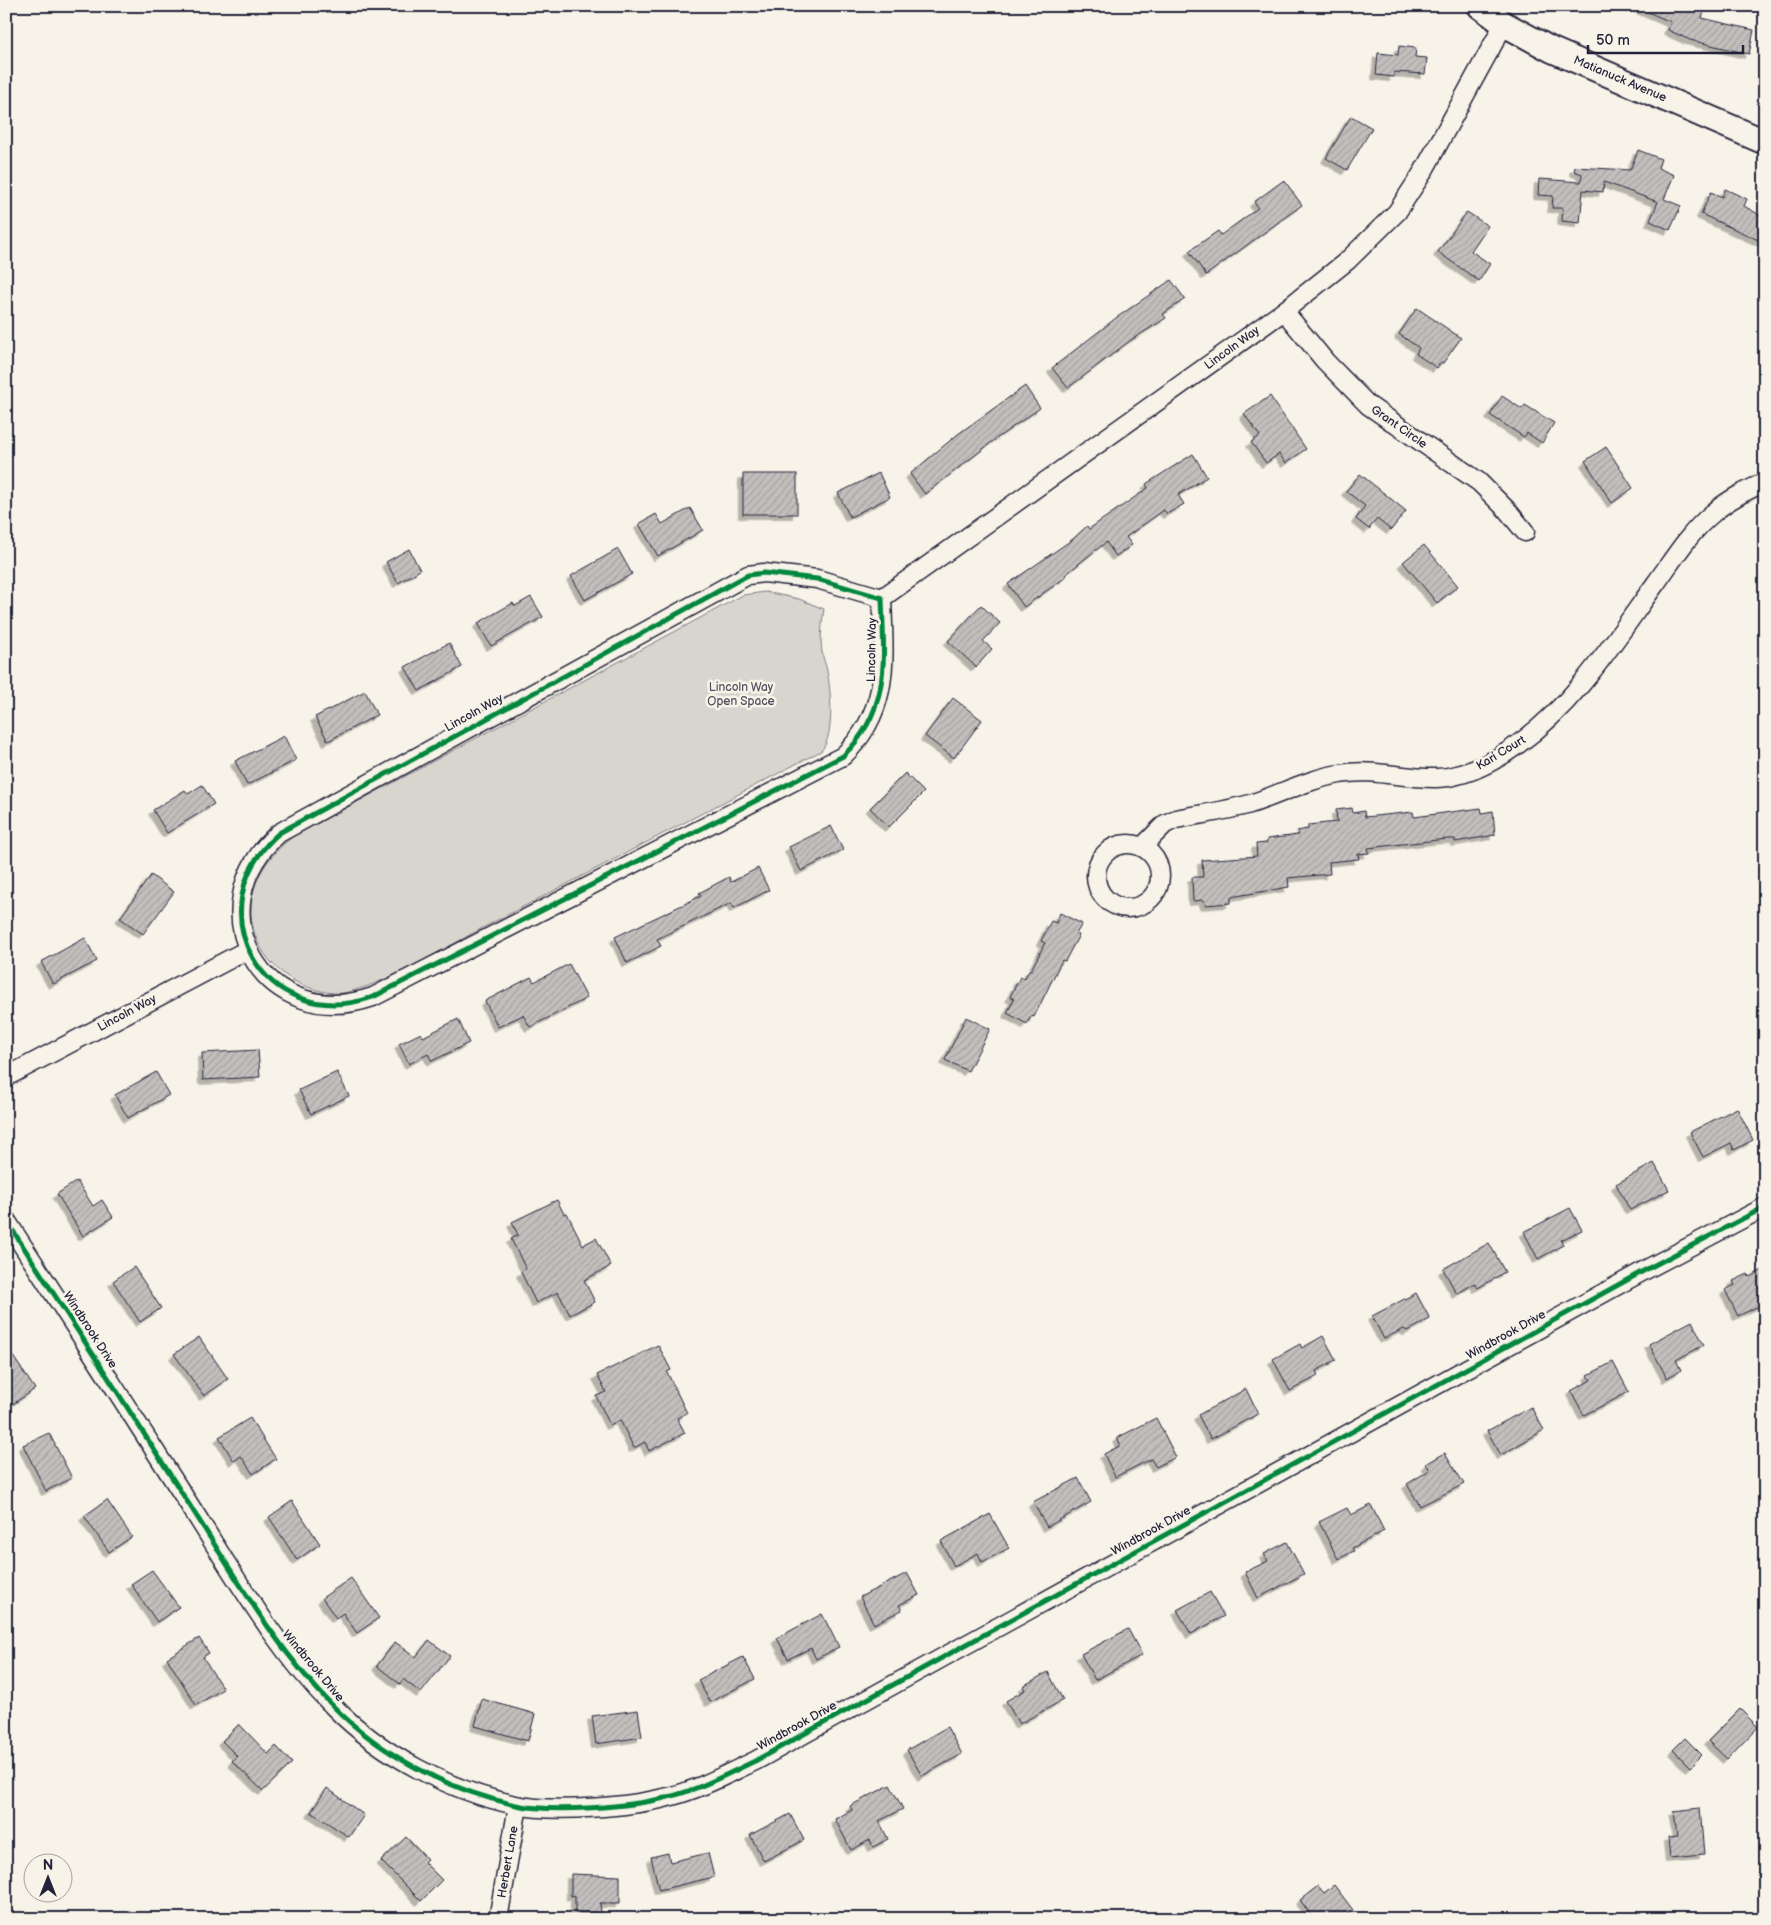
<svg xmlns="http://www.w3.org/2000/svg" width="1771" height="1925" font-family="'Balsamiq Sans',sans-serif">
<defs>
<pattern id="building-hatch" width="6" height="6" patternUnits="userSpaceOnUse" patternTransform="scale(1.25)"><rect width="6" height="6" fill="#c2bfbd"/><path d="M-1 1l2-2M0 6l6-6M5 7l2-2" fill="none" stroke="#a6a4a3"/></pattern>
<filter id="shadow"><feDropShadow dx="-4.5" dy="4.5" stdDeviation="0" flood-color="#0004"/></filter>
</defs>
<rect width="100%" height="100%" fill="#f7f3e8"/>
<filter id="ink" filterUnits="userSpaceOnUse"><feTurbulence type="fractalNoise" baseFrequency=".02" numOctaves="2"/><feDisplacementMap in="SourceGraphic" scale="10" xChannelSelector="R" yChannelSelector="G"/><feConvolveMatrix kernelMatrix="1 2 1 2 8 2 1 2 1" color-interpolation-filters="sRGB"/></filter>
<g filter="url(#ink)">
<path fill="#d8d5cf" stroke="#7d7c85" d="M765,592L799,599L824,609C822,623 820,638 822,652C823,659 826,665 827,671C831,690 835,736 821,751C710,809 600,867 488,925C448,946 386,985 343,993C335,994 325,992 317,990C280,981 249,947 251,907C253,877 269,856 292,837L743,595Z"/>
<g fill="url(#building-hatch)" stroke="#22223b" filter="url(#shadow)">
<polygon points="1634,6 1706,6 1702,18 1754,30 1749,54 1690,40 1668,30 1671,22"/>
<polygon points="1399,46 1416,48 1415,57 1427,58 1425,74 1394,72 1394,77 1376,75 1378,53 1398,55"/>
<polygon points="1351,116 1372,128 1347,170 1326,158"/>
<polygon points="1638,150 1661,159 1658,168 1674,175 1664,199 1681,206 1670,230 1650,221 1658,202 1604,182 1603,192 1583,190 1580,223 1562,221 1563,208 1552,208 1553,196 1538,195 1539,179 1581,182 1582,174 1574,171 1575,167 1630,170"/>
<polygon points="1284,180 1302,205 1206,275 1189,251 1218,231 1221,235 1258,208 1254,202"/>
<polygon points="1725,189 1747,199 1744,206 1765,218 1765,243 1701,214 1711,192 1722,197"/>
<polygon points="1467,212 1488,226 1471,251 1490,264 1479,281 1438,252"/>
<polygon points="1171,280 1185,299 1163,314 1166,318 1131,340 1068,388 1052,368 1116,318"/>
<polygon points="1417,308 1461,338 1443,363 1440,363 1437,368 1416,354 1419,348 1399,334"/>
<polygon points="1025,386 1040,408 997,438 925,494 910,474 958,434"/>
<polygon points="1270,396 1306,449 1286,463 1279,454 1266,463 1251,442 1260,436 1244,414"/>
<polygon points="1502,396 1522,409 1525,405 1554,423 1542,443 1527,433 1524,437 1490,415"/>
<polygon points="1606,447 1633,488 1612,503 1585,461"/>
<polygon points="1193,454 1207,477 1178,495 1184,504 1167,514 1164,510 1126,537 1132,545 1116,556 1106,542 1065,575 1066,577 1024,607 1008,584 1073,539 1087,526 1089,529 1148,488 1146,484"/>
<polygon points="879,473 890,497 850,517 838,493"/>
<rect x="743" y="474" width="54" height="40"/>
<polygon points="1360,474 1406,511 1391,530 1377,519 1369,529 1356,519 1365,506 1346,491"/>
<polygon points="690,508 703,530 658,556 639,524 656,514 662,524"/>
<polygon points="1424,545 1458,586 1437,603 1403,562"/>
<polygon points="409,549 420,570 398,583 386,562"/>
<polygon points="618,549 632,574 585,600 571,576"/>
<polygon points="531,597 543,617 491,646 478,623 513,603 515,606"/>
<polygon points="981,605 1000,623 983,641 992,649 976,667 948,641"/>
<polygon points="449,643 462,667 419,691 405,667"/>
<polygon points="365,691 377,715 328,741 315,717"/>
<polygon points="953,698 982,720 954,758 925,736"/>
<polygon points="284,736 296,760 247,785 235,761"/>
<polygon points="905,773 924,792 889,827 870,808"/>
<polygon points="202,785 214,804 167,833 153,810 185,790 188,794"/>
<polygon points="1352,808 1353,813 1364,811 1365,817 1413,812 1414,817 1481,808 1482,813 1493,811 1495,835 1455,842 1455,839 1446,839 1368,848 1369,853 1358,854 1359,859 1329,862 1330,874 1288,878 1289,887 1231,897 1231,903 1205,905 1204,900 1193,901 1192,877 1203,877 1202,860 1257,856 1256,844 1267,843 1267,839 1298,835 1297,831 1308,829 1308,825 1337,822 1336,810"/>
<polygon points="831,826 843,850 801,871 789,847"/>
<polygon points="758,868 769,890 734,908 731,903 657,939 661,946 627,963 615,937 701,896 699,893 729,877 731,882"/>
<polygon points="151,875 174,892 143,934 120,918"/>
<polygon points="1060,913 1082,924 1076,934 1079,935 1065,961 1062,960 1034,1017 1031,1016 1027,1024 1007,1013 1014,999 1010,997 1020,977 1024,979 1030,969 1031,970 1045,943 1041,941 1051,921 1056,923"/>
<polygon points="85,938 97,961 53,984 41,962"/>
<polygon points="569,964 587,998 530,1027 523,1015 498,1027 485,1001 531,977 534,982"/>
<polygon points="966,1017 990,1029 968,1071 945,1060"/>
<polygon points="458,1019 469,1043 432,1061 428,1054 409,1064 399,1044 421,1033 423,1037"/>
<polygon points="258,1050 260,1077 203,1080 202,1053"/>
<polygon points="156,1072 169,1095 128,1118 115,1095"/>
<polygon points="337,1072 349,1096 311,1114 299,1090"/>
<polygon points="1737,1108 1753,1140 1734,1150 1731,1143 1703,1157 1690,1132"/>
<polygon points="1654,1163 1669,1190 1630,1210 1616,1184"/>
<polygon points="77,1181 93,1206 102,1200 113,1217 83,1236 57,1194"/>
<polygon points="557,1200 564,1214 567,1213 583,1245 596,1238 611,1266 584,1280 595,1302 570,1315 558,1292 536,1303 521,1272 526,1269 511,1239 518,1235 512,1222"/>
<polygon points="1570,1208 1582,1230 1561,1240 1563,1245 1538,1259 1524,1232"/>
<polygon points="1489,1243 1505,1272 1478,1288 1475,1283 1457,1294 1443,1269"/>
<polygon points="134,1267 161,1308 140,1322 113,1281"/>
<polygon points="1765,1269 1765,1303 1738,1316 1725,1290 1735,1285 1733,1281 1748,1274 1749,1277"/>
<polygon points="1416,1293 1430,1319 1408,1331 1403,1329 1384,1339 1372,1316"/>
<polygon points="1692,1321 1704,1345 1676,1360 1681,1370 1667,1378 1649,1344"/>
<polygon points="1323,1336 1336,1360 1316,1371 1318,1376 1290,1391 1273,1359 1300,1344 1302,1348"/>
<polygon points="199,1337 228,1379 204,1396 174,1354"/>
<polygon points="658,1345 671,1370 667,1372 687,1413 677,1418 685,1433 649,1451 645,1442 634,1448 620,1420 610,1425 596,1396 606,1392 597,1375"/>
<polygon points="6,1346 35,1389 13,1404 6,1394"/>
<polygon points="1613,1362 1629,1392 1584,1415 1571,1391 1591,1380 1588,1375"/>
<polygon points="1246,1389 1258,1414 1211,1439 1198,1415"/>
<polygon points="1531,1407 1544,1430 1501,1455 1487,1431"/>
<polygon points="250,1418 276,1459 253,1474 241,1456 234,1461 219,1437"/>
<polygon points="1156,1418 1176,1457 1156,1467 1151,1459 1115,1477 1104,1454 1121,1445 1117,1438"/>
<polygon points="49,1433 72,1478 46,1491 23,1445"/>
<polygon points="1445,1453 1464,1484 1420,1506 1407,1484 1430,1470 1426,1464"/>
<polygon points="1078,1478 1091,1502 1047,1527 1033,1502"/>
<polygon points="107,1500 132,1537 109,1552 84,1516"/>
<polygon points="292,1501 320,1544 297,1560 269,1517"/>
<polygon points="1371,1505 1384,1531 1352,1548 1354,1551 1338,1559 1319,1522 1347,1508 1351,1515"/>
<polygon points="990,1514 1009,1548 982,1562 978,1553 954,1566 941,1541"/>
<polygon points="1287,1542 1304,1574 1258,1598 1245,1572 1268,1561 1264,1554"/>
<polygon points="152,1570 179,1607 157,1622 131,1584"/>
<polygon points="907,1573 919,1595 899,1605 902,1610 874,1624 860,1597"/>
<polygon points="351,1578 379,1618 357,1633 343,1613 336,1618 322,1598"/>
<polygon points="1210,1592 1224,1616 1191,1634 1177,1610"/>
<polygon points="822,1614 839,1647 816,1659 811,1648 788,1659 777,1638"/>
<polygon points="1128,1629 1142,1655 1095,1680 1081,1654"/>
<polygon points="199,1638 209,1653 203,1657 223,1689 196,1705 167,1658"/>
<polygon points="429,1640 450,1656 421,1693 403,1679 400,1684 377,1666 395,1642 416,1657"/>
<polygon points="743,1657 755,1679 710,1702 698,1680"/>
<polygon points="1048,1672 1063,1700 1019,1724 1006,1701 1025,1690 1023,1686"/>
<polygon points="482,1699 535,1714 528,1741 475,1726"/>
<polygon points="1740,1709 1758,1727 1727,1759 1708,1741"/>
<polygon points="638,1710 642,1737 596,1744 592,1716"/>
<polygon points="239,1724 268,1754 276,1746 292,1763 263,1791 232,1761 237,1756 222,1741"/>
<polygon points="947,1727 962,1754 922,1776 907,1750"/>
<polygon points="1685,1738 1702,1755 1690,1767 1673,1750"/>
<polygon points="890,1785 903,1809 879,1821 888,1839 873,1847 870,1840 851,1850 835,1819 852,1810 850,1806"/>
<polygon points="327,1788 364,1815 349,1837 311,1812"/>
<polygon points="1700,1808 1704,1855 1670,1858 1668,1837 1677,1836 1674,1811"/>
<polygon points="790,1814 804,1840 764,1861 750,1835"/>
<polygon points="406,1837 427,1859 424,1862 442,1880 421,1901 381,1861"/>
<polygon points="668,1853 670,1862 708,1853 714,1877 659,1890 651,1857"/>
<polygon points="571,1874 620,1876 620,1903 600,1903 601,1913 575,1913 575,1895 571,1896"/>
<polygon points="1334,1885 1353,1910 1342,1919 1314,1919 1300,1900 1318,1886 1324,1893"/>
</g>
<g fill="none" stroke-linecap="round" stroke-linejoin="round">
<defs>
<g id="street">
<polyline points="1284,311 1325,361 1368,405 1479,482 1507,510 1525,532"/>
<path d="M764,573L817,579L882,598C884,659 891,710 843,756L373,997C263,1035 193,908 279,833L735,582L748,575Z"/>
<polyline points="882,598 1284,311 1347,261 1397,212 1423,172 1504,24"/>
<circle cx="1128" cy="876" r="32"/>
<path d="M1142,847L1165,824L1176,819C1201,814 1226,811 1250,804C1281,794 1308,779 1340,774C1373,768 1404,779 1437,778C1465,777 1494,762 1517,745C1576,703 1614,641 1656,583C1674,558 1689,533 1713,513C1729,499 1746,491 1765,482"/>
<polyline points="6,1077 247,950"/>
<path d="M6,1220C66,1312 126,1405 185,1498C231,1569 274,1647 334,1707C381,1755 450,1791 516,1805C553,1813 631,1807 668,1797C698,1790 727,1774 755,1761L1647,1269L1765,1207"/>
<polyline points="498,1919 518,1806"/>
</g>
<polyline id="secondary" points="1480,6 1504,24 1552,50 1765,142"/>
</defs>
<use href="#street" stroke="#22223b" stroke-width="21"/>
<use href="#secondary" stroke="#22223b" stroke-width="28"/>
<use href="#street" stroke="#f7f3e8" stroke-width="18"/>
<use href="#secondary" stroke="#f7f3e8" stroke-width="24"/>
<defs>
<g id="cycleway">
<path d="M764,573L817,579L882,598C884,659 891,710 843,756L373,997C263,1035 193,908 279,833L735,582L748,575Z"/>
<path d="M6,1220C66,1312 126,1405 185,1498C231,1569 274,1647 334,1707C381,1755 450,1791 516,1805C553,1813 631,1807 668,1797C698,1790 727,1774 755,1761L1647,1269L1765,1207"/>
</g>
</defs>
<use href="#cycleway" stroke="#f7f3e8" stroke-width="8"/>
<use href="#cycleway" stroke="#00873e" stroke-width="5"/>
</g>
</g>
<g text-anchor="middle" dominant-baseline="central" stroke-width="5" stroke-linejoin="round" paint-order="stroke">
<g font-size="12" fill="#22223b" stroke="#f7f3e8">
<text transform="translate(1620 79) rotate(23)">Matianuck Avenue</text>
<text transform="translate(1232 348) rotate(-36)">Lincoln Way</text>
<text transform="translate(1399 427) rotate(35)">Grant Circle</text>
<text transform="translate(872 650) rotate(-89)">Lincoln Way</text>
<text transform="translate(474 713) rotate(-29)">Lincoln Way</text>
<text transform="translate(1501 753) rotate(-31)">Kari Court</text>
<text transform="translate(127 1013) rotate(-28)">Lincoln Way</text>
<text transform="translate(90 1330) rotate(57)">Windbrook Drive</text>
<text transform="translate(1506 1335) rotate(-29)">Windbrook Drive</text>
<text transform="translate(1151 1531) rotate(-29)">Windbrook Drive</text>
<text transform="translate(313 1666) rotate(50)">Windbrook Drive</text>
<text transform="translate(797 1726) rotate(-29)">Windbrook Drive</text>
<text transform="translate(508 1862) rotate(-80)">Herbert Lane</text>
</g>
<g font-size="12" fill="#504f60" stroke="#f7f3e8">
<text x="741" y="687">Lincoln Way<tspan x="741" dy="14">Open Space</tspan></text>
</g>
</g>
<rect width="1771" height="1925" fill="none" stroke="#f7f3e8" stroke-width="25"/>
<rect x="12" y="12" width="1746" height="1900" fill="none" stroke="#22223b" stroke-width="2" filter="url(#ink)"/>
<g transform="translate(48 1878)"><circle r="24" fill="#f7f3e8" stroke="#a29fa3"/>
<path d="M0-4L9 19L0 12L-9 19Z" fill="#22223b"/>
<text y="-8" font-size="14" font-weight="bold" text-anchor="middle" fill="#22223b">N</text>
</g>
<path d="M1588 45v8h155v-8" fill="none" stroke="#22223b" stroke-width="2.5"/>
<text x="1596" y="45" font-size="15" fill="#22223b" stroke="#f7f3e8" stroke-width="4" paint-order="stroke">50 m</text>
</svg>
